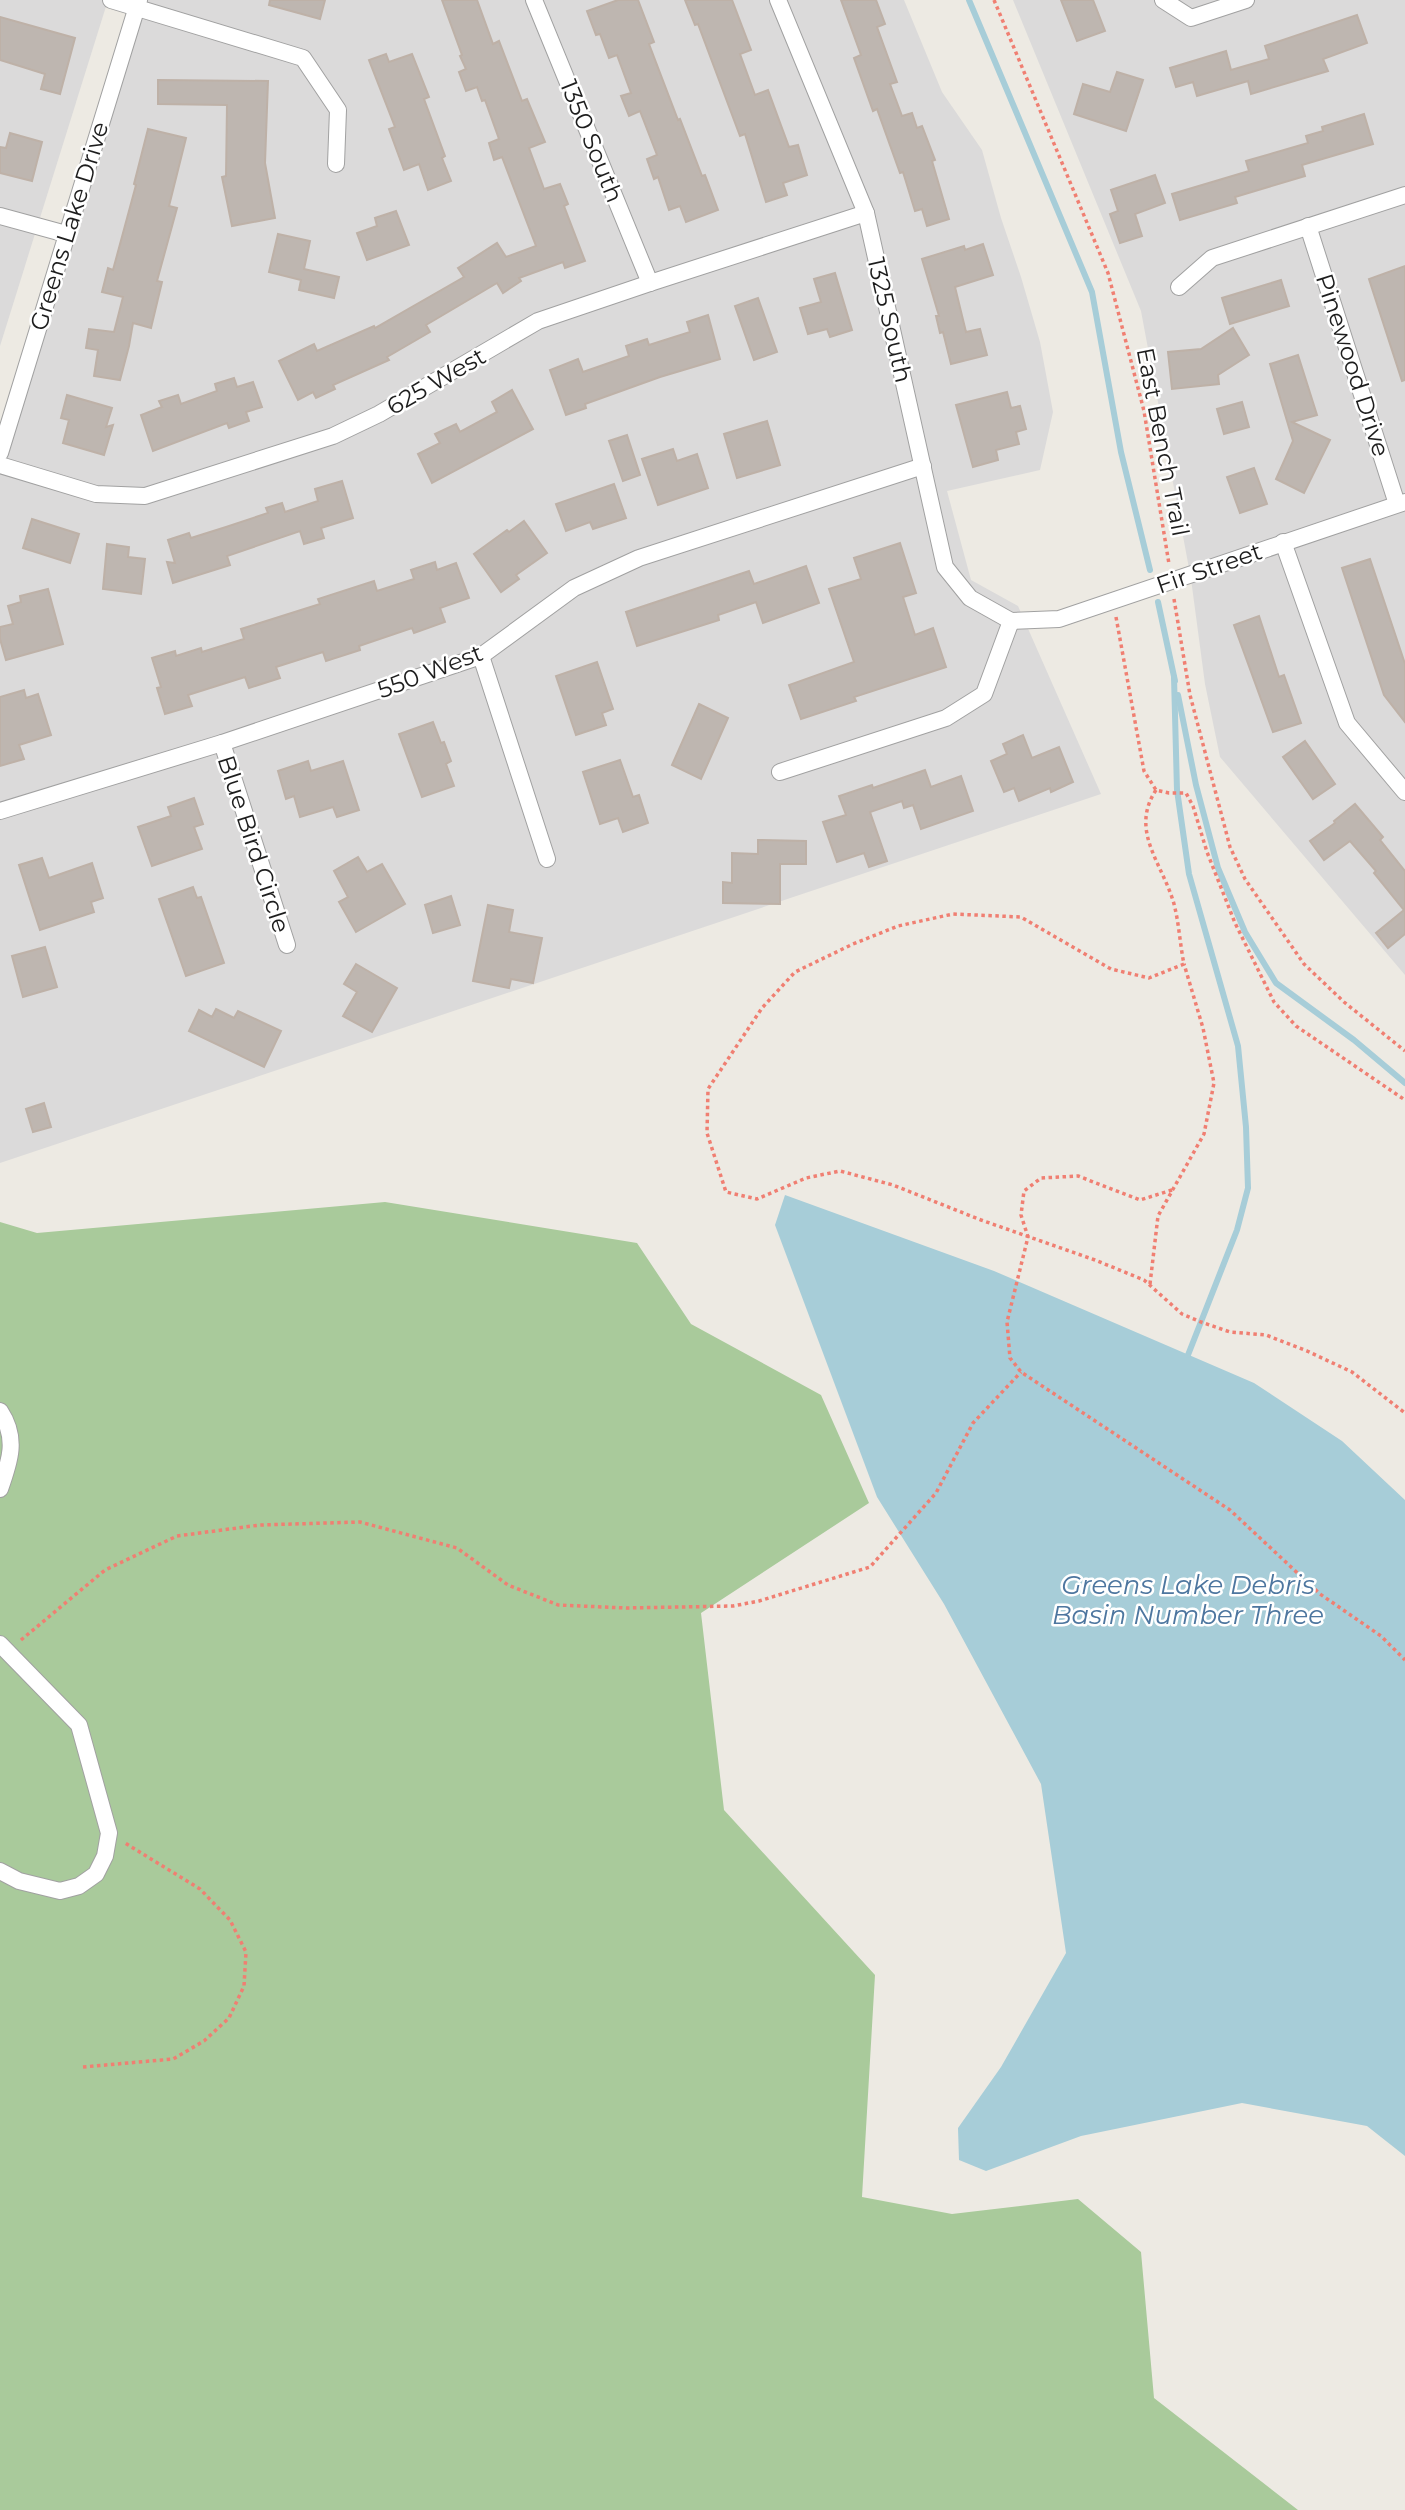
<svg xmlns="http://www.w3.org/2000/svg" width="1405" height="2510" font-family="Montserrat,sans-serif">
<rect width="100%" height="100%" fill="#edeae3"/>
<g fill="#dbdada">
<polygon points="0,0 108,0 0,346"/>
<polygon points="136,0 904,0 942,92 982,150 1001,218 1021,277 1040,342 1053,412 1040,470 947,491 971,580 1018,606 1101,794 0,1163 0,438"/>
<polygon points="1013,0 1405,0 1405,975 1220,757 1205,684 1191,579 1141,311"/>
</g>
<polygon fill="#a9ca9b" points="385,1202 637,1243 691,1324 821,1395 869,1503 701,1613 724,1810 875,1975 862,2197 952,2214 1078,2199 1141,2252 1154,2398 1298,2510 0,2510 0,1222 37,1233"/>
<polygon fill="#a7cdd8" points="785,1195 994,1271 1254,1383 1342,1441 1405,1500 1405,2156 1367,2126 1242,2103 1081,2136 986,2171 959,2160 958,2128 1001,2067 1066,1953 1041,1784 944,1604 877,1497 775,1225"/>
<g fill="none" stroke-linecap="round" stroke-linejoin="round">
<g stroke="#a7cdd8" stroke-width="6">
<polyline points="969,0 1092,292 1121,452 1150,570"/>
<polyline points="1158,602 1175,681"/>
<polyline points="1174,677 1177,790 1189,874 1238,1046 1246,1127 1248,1188 1237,1230 1188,1355"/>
<polyline points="1178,695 1196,785 1218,868 1245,932 1276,983 1354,1040 1405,1083"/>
</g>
</g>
<g fill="#beb6b0" stroke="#beb1a7" stroke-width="2">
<polygon points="270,0 325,0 320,19 269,5"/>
<polygon points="442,0 477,0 493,44 499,41 522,101 527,99 545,142 529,148 544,189 560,184 568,204 564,206 585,261 565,268 563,262 519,278 521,281 503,293 497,283 426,325 430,332 387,357 389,360 333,385 335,389 316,398 313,392 298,400 279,361 314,344 317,351 374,326 375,328 464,277 458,268 497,243 506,257 536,246 502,157 494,160 489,143 499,139 485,100 482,101 477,87 466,91 459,72 466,69 460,56 462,55"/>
<polygon points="618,0 638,0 654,42 649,44 678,120 680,119 702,176 705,175 718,210 686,222 680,206 669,210 658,177 654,179 647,159 657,155 640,111 629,116 621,96 631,93 617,55 609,58 600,34 596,35 587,11"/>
<polygon points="685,0 732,0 751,50 740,54 755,95 768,90 789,147 798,145 807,175 783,183 787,195 766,202 745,134 740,136 698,24 695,25"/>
<polygon points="841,0 876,0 885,24 877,27 897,82 890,84 902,116 912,113 917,128 922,126 935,160 932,161 949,219 927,226 922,209 915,211 903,172 900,173 877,109 873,111 854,58 861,55"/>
<polygon points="1061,0 1093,0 1105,31 1077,41"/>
<polygon points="1357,15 1367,43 1323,59 1328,71 1251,94 1248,81 1197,96 1193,82 1176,87 1170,68 1226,51 1231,70 1269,59 1265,46"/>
<polygon points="0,17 75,38 60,94 41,89 45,74 0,60"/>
<polygon points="386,54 389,62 412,54 429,97 424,99 445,156 442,158 451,181 428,190 419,164 404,170 389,129 395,127 369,60"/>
<polygon points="1117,72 1143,80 1126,131 1074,114 1083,84 1110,92"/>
<polygon points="158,80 268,81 265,163 275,218 232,226 222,177 226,176 227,105 158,104"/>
<polygon points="1364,114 1373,144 1302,165 1305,176 1235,197 1237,203 1180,220 1172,194 1249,171 1246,161 1308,143 1306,136 1323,131 1322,127"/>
<polygon points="148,129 186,138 169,206 177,208 157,281 162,282 151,328 133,323 129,346 120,380 94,376 98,350 86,348 89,329 114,332 123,297 102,292 108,268 113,270 136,185 134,184"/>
<polygon points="10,133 42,142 32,181 0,173 0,147 6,148"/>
<polygon points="1155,175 1165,203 1135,214 1142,236 1120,243 1110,214 1118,211 1111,190"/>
<polygon points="396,211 409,245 367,260 357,233 377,226 375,218"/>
<polygon points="278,234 310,241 304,269 339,277 334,298 299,290 301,280 269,272"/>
<polygon points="983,244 993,275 955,287 966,332 980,329 987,355 951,364 943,332 940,333 936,316 939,316 922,259 964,246 965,250"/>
<polygon points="1405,266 1405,380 1402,381 1369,279"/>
<polygon points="835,273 852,330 830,337 827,329 808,334 800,308 821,302 814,279"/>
<polygon points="1281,280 1289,306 1230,324 1222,298"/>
<polygon points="758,298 777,352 754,360 735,306"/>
<polygon points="708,315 720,359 660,377 585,404 586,408 566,415 550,370 578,359 583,372 629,356 626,346 647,339 649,345 690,332 687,322"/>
<polygon points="1233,328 1249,355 1218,375 1219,384 1172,389 1168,352 1201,349"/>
<polygon points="1298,355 1317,415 1292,422 1330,440 1304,493 1276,479 1293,441 1270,364"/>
<polygon points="234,378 237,387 253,382 262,407 246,412 249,421 229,428 227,423 153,451 141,415 162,407 159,401 178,395 181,404 217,391 215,384"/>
<polygon points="512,390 533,429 432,483 418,454 440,443 435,434 456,424 460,432 497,412 492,402"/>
<polygon points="1007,392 1011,408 1020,406 1026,429 1016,432 1019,444 996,450 998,460 973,467 956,405"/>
<polygon points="67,395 112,408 106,427 113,425 104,455 63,443 69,420 61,418"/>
<polygon points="1242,402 1249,427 1224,434 1217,409"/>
<polygon points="767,421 780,465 737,478 724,434"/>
<polygon points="627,435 640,475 623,481 609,441"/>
<polygon points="673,449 677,461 697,454 708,488 658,505 642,459"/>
<polygon points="1254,468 1267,504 1240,513 1227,477"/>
<polygon points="342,481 353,518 321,528 324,538 304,544 300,531 227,556 230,565 173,583 167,562 175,563 168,540 189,533 191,538 226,527 268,513 266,508 282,503 285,512 318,501 315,489"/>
<polygon points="614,484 626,518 593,529 590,522 566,531 556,504"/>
<polygon points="32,519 79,534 70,563 23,548"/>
<polygon points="524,521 547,553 516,575 519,579 501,592 474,554 507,530 509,532"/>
<polygon points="900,543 916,593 903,597 915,635 933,628 946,667 854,697 856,701 801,719 789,685 854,662 829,589 861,579 854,558"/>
<polygon points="107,544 129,547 128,557 145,559 141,594 103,589"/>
<polygon points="1370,559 1405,664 1405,722 1384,695 1342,568"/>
<polygon points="435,562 437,570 456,563 469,598 440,608 445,622 414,633 412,628 359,646 360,650 326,661 323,652 276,667 280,678 249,688 245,677 188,695 192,706 165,714 157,688 161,687 152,658 175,651 176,656 201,648 202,652 244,639 241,629 320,604 318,599 374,581 377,591 414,579 411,570"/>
<polygon points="806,566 819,603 763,623 756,602 718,615 719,620 637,646 626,612 749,571 754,584"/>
<polygon points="48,589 63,644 6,660 0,639 0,627 13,624 8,606 21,602 20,596"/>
<polygon points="1259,616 1279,677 1284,675 1301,723 1273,732 1234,625"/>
<polygon points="597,662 613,709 602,713 606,725 576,735 556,676"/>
<polygon points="24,690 26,698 38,694 51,735 19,745 24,759 0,766 0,697"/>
<polygon points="699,704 728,718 701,779 672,765"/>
<polygon points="433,722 441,743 444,742 451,761 446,764 454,786 422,797 399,734"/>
<polygon points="1023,735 1032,758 1059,747 1073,782 1051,792 1050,788 1019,801 1014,788 1004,792 991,761 1007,754 1003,744"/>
<polygon points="1305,741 1335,784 1313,799 1283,757"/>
<polygon points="620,760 633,797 639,795 648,823 623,832 618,818 600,824 583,772"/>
<polygon points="308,761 311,771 343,761 359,810 337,817 333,807 300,817 294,796 286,799 278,771"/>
<polygon points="925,770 931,787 961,776 973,811 921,829 913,805 904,808 902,801 870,812 887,861 869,867 864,853 837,862 823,822 846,815 839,796 872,785 873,788"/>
<polygon points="194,798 203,824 194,827 202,849 152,866 138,827 171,816 168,807"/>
<polygon points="1355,804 1383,837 1380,840 1405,871 1405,934 1388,948 1376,933 1404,910 1374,873 1376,871 1350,841 1324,860 1310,841 1335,823 1334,821"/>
<polygon points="758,840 806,841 806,864 780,864 780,904 723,903 723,882 732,883 732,853 758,854"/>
<polygon points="358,857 367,872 382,864 405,904 356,932 339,902 348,897 334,871"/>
<polygon points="42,858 49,878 92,863 103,898 91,902 94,912 40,930 19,865"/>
<polygon points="193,887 197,898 201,897 224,963 186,976 159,899"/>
<polygon points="451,896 460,925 433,933 425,905"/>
<polygon points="488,905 513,910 509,932 542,938 533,983 511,979 509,988 473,981"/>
<polygon points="45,947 57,987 23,997 12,956"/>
<polygon points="356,964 397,988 372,1032 343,1016 357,992 344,984"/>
<polygon points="216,1009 234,1018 238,1011 281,1031 264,1067 189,1031 199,1010 212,1017"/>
<polygon points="44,1103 51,1127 33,1132 26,1109"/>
</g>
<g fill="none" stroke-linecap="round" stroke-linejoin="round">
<defs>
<g id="minor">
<polyline points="111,0 303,58 338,110 336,164"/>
<polyline points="534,0 650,283"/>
<polyline points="778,0 866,213 945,567 970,598 1011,621"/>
<polyline points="1163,0 1191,18 1246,0"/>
<polyline points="0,216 66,234"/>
<polyline points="1308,226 1397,504"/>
<polyline points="1179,287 1212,258 1405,195"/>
<polyline points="0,453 139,0"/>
<polyline points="0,465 96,494 145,496 333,436 379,414 538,321 650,283 866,213"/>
<polyline points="1283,542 1347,723 1405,792"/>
<polyline points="1011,621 1059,619 1405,502"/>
<polyline points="481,656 547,859"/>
<polyline points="222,743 287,945"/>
<polyline points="780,772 946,718 984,694 1011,621"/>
<polyline points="0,811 222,743 481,656 574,588 639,558 923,466"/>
<path d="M0,1411C18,1438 10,1461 0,1489"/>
<polyline points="0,1644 79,1725 109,1833 105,1856 96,1874 79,1886 60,1891 19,1881 0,1871"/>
</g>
</defs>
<use href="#minor" stroke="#a1a1a1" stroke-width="18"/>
<g stroke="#f07f72" stroke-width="3.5" stroke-dasharray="3.5 3.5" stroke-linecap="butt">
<polyline points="994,0 1108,273 1144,411 1169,564"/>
<polyline points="1174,599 1190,695 1230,847 1245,879 1304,964 1344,1002 1405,1051"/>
<polyline points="1116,617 1144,771 1156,790 1169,793 1186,793 1193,806 1207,852 1235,923 1274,1002 1296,1026 1405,1100"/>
<path d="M1156,790C1129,831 1163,864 1174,904C1179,923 1180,945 1184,964L1149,978L1111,969L1021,917L953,914L898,926L853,944L795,972L762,1008L708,1089L707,1133L726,1192L757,1199L806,1178L840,1171L893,1185L981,1220L1095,1260L1144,1280L1182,1314L1201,1322L1230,1332L1266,1335L1307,1351L1352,1372L1405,1413"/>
<polyline points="1172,1190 1140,1200 1078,1176 1041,1178 1024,1191 1021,1215 1028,1237 1007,1322 1010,1358 1021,1372 1230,1510 1320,1594 1381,1636 1405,1660"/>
<polyline points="1150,1284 1158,1216 1204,1134 1214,1083 1203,1028 1184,964"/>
<polyline points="21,1640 105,1570 177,1536 260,1525 360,1522 457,1548 508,1585 558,1605 626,1608 733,1606 759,1601 870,1567 936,1493 973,1423 1021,1372"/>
<polyline points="83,2067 173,2059 204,2041 229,2018 244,1986 246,1952 230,1920 200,1889 125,1843"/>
</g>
<use href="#minor" stroke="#fff" stroke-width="16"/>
</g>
<g text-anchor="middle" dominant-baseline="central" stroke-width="5" stroke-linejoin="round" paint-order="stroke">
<g font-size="24" fill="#1d1d1d" stroke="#fff">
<text transform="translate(592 141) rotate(68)">1350 South</text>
<text transform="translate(69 226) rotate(-73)">Greens Lake Drive</text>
<text transform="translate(890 320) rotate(77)">1325 South</text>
<text transform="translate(1353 365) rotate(72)">Pinewood Drive</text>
<text transform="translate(436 381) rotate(-30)">625 West</text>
<text transform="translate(1163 442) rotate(79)">East Bench Trail</text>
<text transform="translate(1209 568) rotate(-19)">Fir Street</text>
<text transform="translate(430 671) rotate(-21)">550 West</text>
<text transform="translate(254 844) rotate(72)">Blue Bird Circle</text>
</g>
<g font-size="26" font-style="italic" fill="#4d769f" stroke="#fff">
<text x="1188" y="1585">Greens Lake Debris<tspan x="1188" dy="30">Basin Number Three</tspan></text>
</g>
</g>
</svg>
